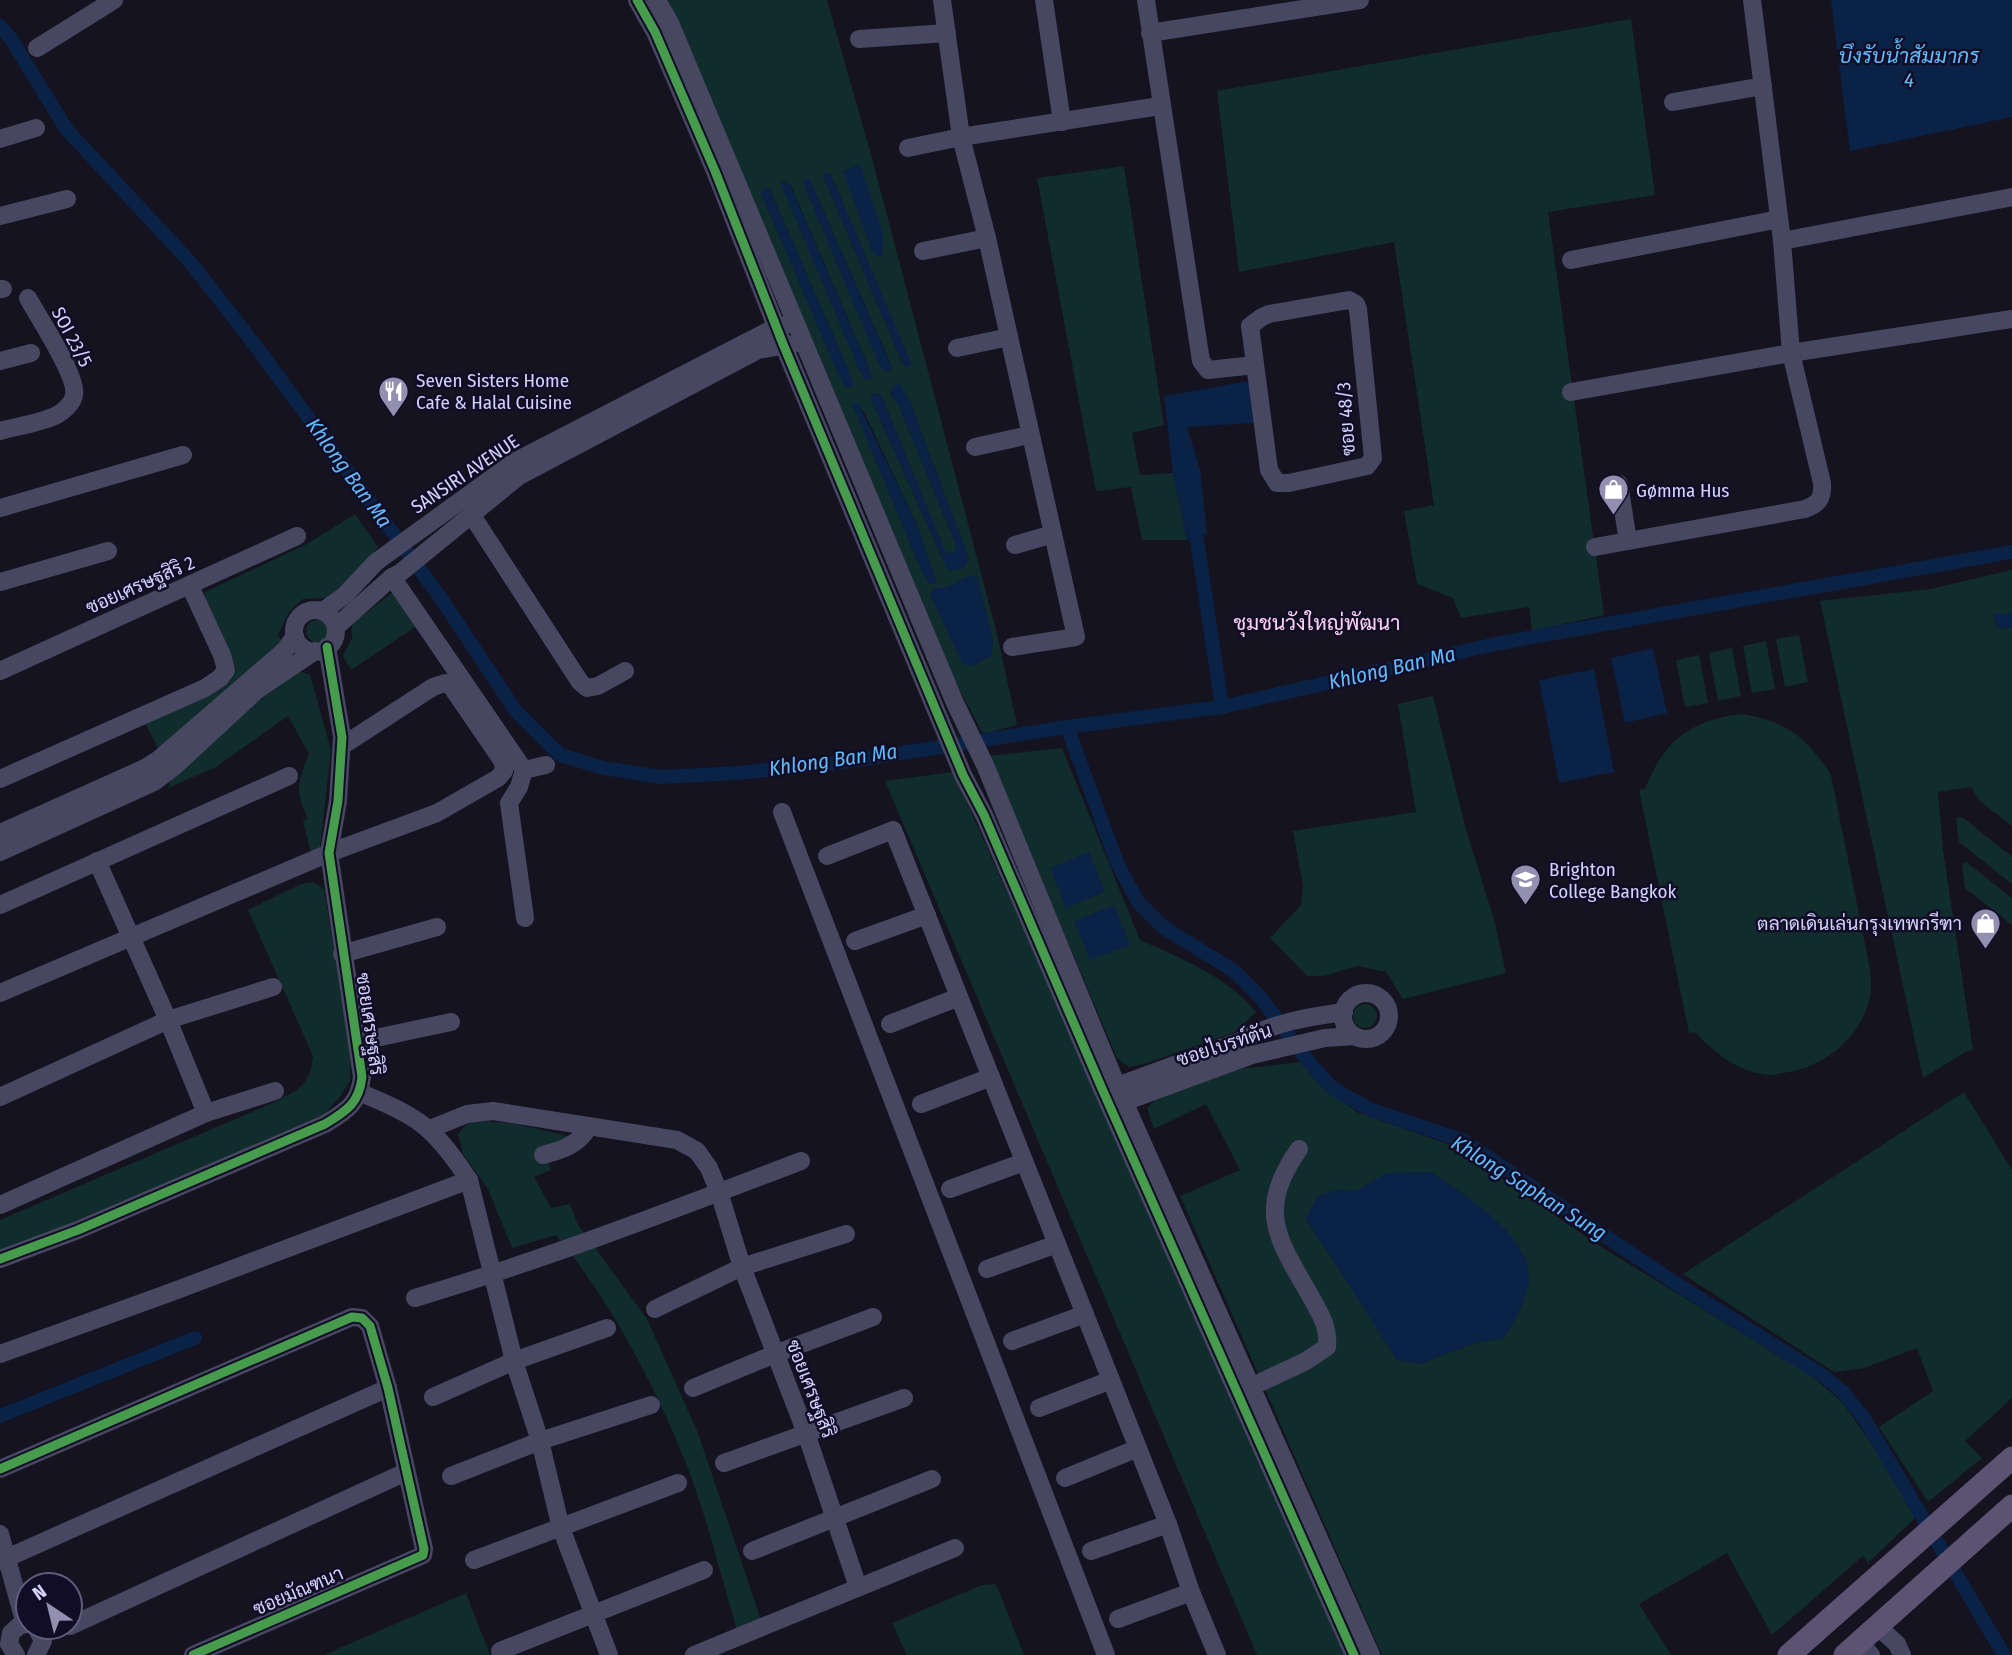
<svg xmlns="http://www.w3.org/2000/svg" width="2012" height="1655" font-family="'Fira Sans Condensed',Sarabun,sans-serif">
<rect width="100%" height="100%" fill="#151320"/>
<g fill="#112c2c" fill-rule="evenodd">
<path d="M668,0H827L872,158L997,634L1017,725L983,734L954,679ZM826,173L831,175L911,365L902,362L823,176ZM809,178L892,367L888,372ZM785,182L791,186L872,375L784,192L781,183ZM766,188L770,190L850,374L844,385L761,193ZM890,393L910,402L969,559L962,569L942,558L871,399V394L881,395L946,554L956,552V545L899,406ZM856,402L864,412L918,527L922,572L871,449Z"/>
<polygon points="1631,19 1655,195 1548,212 1604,615 1532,631 1529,607 1461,618 1453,598 1417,584 1404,511 1434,505 1394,242 1239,272 1217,91"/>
<polygon points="1124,166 1164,425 1132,433 1140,475 1173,473 1187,540 1142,540 1131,487 1096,491 1037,178"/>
<polygon points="355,514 378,547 362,568 327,598 303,599 289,612 278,635 282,642 158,749 146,724 230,679 236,670 225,640 205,597 205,592 307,544"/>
<polygon points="2012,570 2012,612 2010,614 1993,615 1998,629 2012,627 2012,826 1979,800 1971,787 1938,792 1943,850 1973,1050 1967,1051 1923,1078 1820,601 1930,589"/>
<polygon points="394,591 418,625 351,670 343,656 352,638 352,624"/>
<circle cx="317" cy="631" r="11"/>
<polygon points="1799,635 1808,682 1785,687 1776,639"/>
<polygon points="1766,641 1775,689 1752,693 1743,646"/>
<polygon points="1732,648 1741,696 1718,701 1709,653"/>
<polygon points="1699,655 1708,703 1685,707 1676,660"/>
<path d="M299,671L310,675L331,750L320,848L311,853L303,821L308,818C294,791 298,781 309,754L288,716L216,767L168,788L172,777L285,677Z"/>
<polygon points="1433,696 1465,826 1495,923 1506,973 1403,999 1386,972 1357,966 1324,976 1307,976 1270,938 1301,905 1303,886 1293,831 1416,812 1398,704"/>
<path d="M1743,714C1788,722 1806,737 1831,775L1870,969C1871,979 1872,991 1869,1001C1859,1040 1822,1068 1783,1073C1776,1074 1770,1076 1762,1074C1734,1069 1714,1052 1695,1032L1689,1033L1639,790L1645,789C1663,741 1692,719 1743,714Z"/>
<path d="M1062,748L1140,940C1182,959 1227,976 1256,1012L1235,1032L1144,1064L1129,1067L1117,1058L989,756Z"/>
<polygon points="953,772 1298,1538 1348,1655 1257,1655 885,781"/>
<polygon points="1962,817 2012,857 2012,884 1959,842 1956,818"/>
<polygon points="1966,862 2012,898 2012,925 1965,888 1962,864"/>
<path d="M313,882L324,889L351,1052L350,1081L339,1098L319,1120L0,1257V1220L275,1102C299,1089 310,1086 313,1056L248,910L301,884Z"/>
<circle cx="1365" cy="1016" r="12"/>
<path d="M1301,1062L1334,1096L1359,1113L1459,1148L1595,1243L1810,1375L1842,1402L1878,1453L1916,1517L1868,1563L1863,1556L1772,1635L1727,1553L1639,1604L1671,1655H1382L1180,1196L1240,1170L1206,1104L1154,1129L1147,1108L1156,1099L1238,1069ZM1336,1190L1355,1191L1504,1338L1475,1343L1420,1364Z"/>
<polygon points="1964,1092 2012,1170 2012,1398 1965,1441 1982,1458 1928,1502 1879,1427 1933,1391 1917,1348 1864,1368 1834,1372 1683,1274"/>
<path d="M482,1121L511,1123L576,1138L544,1149L551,1170L534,1177L551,1208L570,1204L577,1223L647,1319L698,1433L762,1623L737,1630C721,1576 707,1518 687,1466C656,1387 610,1300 556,1235L512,1248L488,1189L463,1154L458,1134L468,1123Z"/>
<polygon points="996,1584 1024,1655 907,1655 892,1623 982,1585"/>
<polygon points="466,1593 490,1655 324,1655"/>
</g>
<g fill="#0a2245">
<polygon points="1831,0 2012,0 2012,117 1850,151"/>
<polygon points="860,164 883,233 883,255 877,257 872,251 843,171"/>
<polygon points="826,173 831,175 912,365 906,367 902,362 823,176"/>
<polygon points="809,178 892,368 888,373 880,367 803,183 804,179"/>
<polygon points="785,182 790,185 872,375 871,378 865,380 859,370 784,192 781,183"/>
<polygon points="766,188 770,190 850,374 854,385 850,388 844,385 840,379 761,193"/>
<polygon points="1249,381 1254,423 1187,427 1200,469 1207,534 1187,540 1173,473 1164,396"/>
<polygon points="895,385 901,385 910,402 969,559 962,569 948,571 871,399 871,394 881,395 946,553 955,552 956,545 899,406 890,392"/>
<polygon points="857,401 918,527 937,583 929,584 922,572 852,404"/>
<path d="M977,575L993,640L992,656L974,665H963L930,594L935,588C951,590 960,576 977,575Z"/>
<polygon points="2012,612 2012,627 1998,629 1993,614 2010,614"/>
<polygon points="1653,648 1667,713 1625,723 1611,658"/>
<polygon points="1594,669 1614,772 1559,783 1539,680"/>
<polygon points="1089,852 1105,892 1066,908 1050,868"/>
<polygon points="1114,905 1130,945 1090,960 1074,921"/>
<path d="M1431,1172C1464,1195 1522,1229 1529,1272C1532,1293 1514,1321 1504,1338L1475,1343L1420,1364L1397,1360L1306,1219L1317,1197L1336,1190L1355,1191L1387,1173Z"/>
</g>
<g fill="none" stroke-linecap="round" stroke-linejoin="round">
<g stroke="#0a2245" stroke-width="14">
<polyline points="0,26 11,39 67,130 191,263 255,345 440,597 515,710 560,755 604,768 661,777 738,773 851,761 1067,727 1222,707 1500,643 2012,552"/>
<polyline points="1194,520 1222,707"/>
<polyline points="1067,727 1118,865 1138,902 1163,927 1234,971 1261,998 1307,1060 1331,1087 1369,1109 1464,1141 1675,1283 1825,1377 1844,1393 1865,1420 2004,1655"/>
<polyline points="0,1416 195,1338"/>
</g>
<g stroke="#474761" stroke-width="18">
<polyline points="637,0 655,32 715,171 783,344 963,775 984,815 1103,1091 1354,1655"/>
<polyline points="657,0 670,23 955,703 985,765 1117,1086 1371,1655"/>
<polyline points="942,0 961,137 987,238 1076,637 1012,647"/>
<polyline points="1044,0 1062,122"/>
<polyline points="1146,0 1201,361 1208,370 1255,365"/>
<polyline points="1150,33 1360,0"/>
<polyline points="859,39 947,33"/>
<polyline points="37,48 114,0"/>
<polyline points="1673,102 1763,86"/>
<polyline points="0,139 36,128"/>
<polyline points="908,148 961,137 1160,106"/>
<polyline points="0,216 67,199"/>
<polyline points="1782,241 2012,197"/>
<polyline points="923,251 987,238"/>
<polyline points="1571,260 1779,219"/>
<polyline points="0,289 3,289"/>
<polygon points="1349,300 1356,304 1358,309 1373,458 1367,466 1289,483 1277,483 1269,470 1250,326 1262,317 1269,314"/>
<polyline points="957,348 1009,337"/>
<polyline points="0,361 31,353"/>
<polyline points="1571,392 1791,353 2012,319"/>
<path d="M0,431C18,426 41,423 57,415C64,411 73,403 74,395C78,376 38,317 28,298"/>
<polyline points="975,447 1029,435"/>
<polyline points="1619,484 1628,541"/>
<polyline points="0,508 183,455"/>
<polyline points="471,514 580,682 587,688 598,686 625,671"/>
<polyline points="1015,545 1053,534"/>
<path d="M1595,547L1805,509C1819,504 1823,498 1822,483L1791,353L1782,241L1752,0"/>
<polyline points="392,577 524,770 519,787 509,803 525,918"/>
<polyline points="0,582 108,551"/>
<circle cx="315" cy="631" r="21"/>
<polyline points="323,611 345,595 376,562 514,462 776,327 786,325"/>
<polyline points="336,627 392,577 400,573 519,476 758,350 793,344"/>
<polyline points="0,671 297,536"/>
<polyline points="524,770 546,765"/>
<polyline points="0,779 205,688 220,678 226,670 222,655 190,586"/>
<polyline points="782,812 1106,1655"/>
<polyline points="0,833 145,768 159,759 285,650 295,636"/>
<polyline points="0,852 154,782 175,766 257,690 315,651"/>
<polyline points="827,856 893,830 1168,1524 1191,1592 1217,1655"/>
<polyline points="97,861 168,1020 206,1113"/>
<polyline points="0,905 289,776"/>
<polyline points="855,941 927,915"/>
<polyline points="342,954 437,927"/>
<polyline points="0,993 329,853 437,813 498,778 504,771 503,762 451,686 445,683 433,687 342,746"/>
<circle cx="1366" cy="1016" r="23"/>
<polyline points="890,1024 959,997"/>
<polyline points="357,1042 451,1022"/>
<path d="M1109,1089L1240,1041C1272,1023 1307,1017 1344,1012"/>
<path d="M361,1093C419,1117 434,1127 469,1180L514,1361L540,1441L561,1528L609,1655"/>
<polyline points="0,1097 168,1020 273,987"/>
<polyline points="921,1104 991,1077"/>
<polyline points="1113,1106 1252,1055 1325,1038 1355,1036"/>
<polyline points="430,1129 467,1114 493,1111 677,1140 697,1151 709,1168 719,1192 742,1267 806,1433 858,1587"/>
<path d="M543,1155C562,1150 579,1145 589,1126"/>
<polyline points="950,1189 1024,1162"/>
<polyline points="0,1205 206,1113 275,1091"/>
<path d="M0,1259L78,1230L325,1124C346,1111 359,1104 362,1077L329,853L338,801L342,737L327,647"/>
<polyline points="987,1269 1057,1244"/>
<path d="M415,1298C546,1259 673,1210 801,1161"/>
<polyline points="655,1309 742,1267 846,1234"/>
<polyline points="1012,1341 1085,1314"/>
<polyline points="0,1354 169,1293 469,1180"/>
<path d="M1251,1387L1306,1361L1327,1347C1329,1326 1320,1314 1311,1297C1277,1238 1256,1211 1299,1149"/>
<polyline points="693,1388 775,1354 873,1317"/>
<polyline points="433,1397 514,1361 607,1328"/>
<polyline points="1039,1408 1111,1380"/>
<polyline points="724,1463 904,1398"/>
<polyline points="0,1469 352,1317 362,1318 370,1326 388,1388 424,1549 423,1555 193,1655"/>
<polyline points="451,1476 540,1441 651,1405"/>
<polyline points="1065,1478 1138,1448"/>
<polyline points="0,1534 25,1624"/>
<polyline points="752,1551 932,1479"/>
<polyline points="1091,1551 1168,1524"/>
<polyline points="474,1560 678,1483"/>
<polyline points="0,1561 388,1388"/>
<polyline points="1118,1619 1191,1592"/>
<polyline points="70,1626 406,1472"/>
<polyline points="1877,1626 1897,1644 1902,1655"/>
<polyline points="36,1627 43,1641 36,1655"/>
<polyline points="1859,1642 1871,1655"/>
<polyline points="500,1651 704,1570"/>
<polyline points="16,1655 9,1644 11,1633 20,1625 28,1624"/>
<polyline points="694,1655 955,1548"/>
</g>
<g stroke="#5c5272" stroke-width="23">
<polyline points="1789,1655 2012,1458"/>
<polyline points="1845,1655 2012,1506"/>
</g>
<defs>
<g id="cycleway">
<polyline points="637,0 655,32 715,171 783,344 963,775 984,815 1103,1091 1354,1655"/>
<path d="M0,1259L78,1230L325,1124C346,1111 359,1104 362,1077L329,853L338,801L342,737L327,647"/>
<polyline points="0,1469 352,1317 362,1318 370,1326 388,1388 424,1549 423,1555 193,1655"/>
</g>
</defs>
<use href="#cycleway" stroke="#110d26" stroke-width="13"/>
<use href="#cycleway" stroke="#469c4c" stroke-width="9"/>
</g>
<defs>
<symbol id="restaurant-pin" viewBox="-11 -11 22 30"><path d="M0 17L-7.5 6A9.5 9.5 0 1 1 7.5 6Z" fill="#928fb1" stroke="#110d26"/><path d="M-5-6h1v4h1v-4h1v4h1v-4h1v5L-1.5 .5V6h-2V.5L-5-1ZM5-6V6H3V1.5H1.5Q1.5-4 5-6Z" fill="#fff"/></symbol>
<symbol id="shop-pin" viewBox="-11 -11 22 30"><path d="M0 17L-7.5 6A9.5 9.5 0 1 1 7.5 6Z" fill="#928fb1" stroke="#110d26"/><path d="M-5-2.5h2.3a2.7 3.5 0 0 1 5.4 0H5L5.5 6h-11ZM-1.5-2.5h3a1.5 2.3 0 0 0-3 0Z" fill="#fff"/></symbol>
<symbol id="school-pin" viewBox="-11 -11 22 30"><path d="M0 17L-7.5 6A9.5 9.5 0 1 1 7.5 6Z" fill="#928fb1" stroke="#110d26"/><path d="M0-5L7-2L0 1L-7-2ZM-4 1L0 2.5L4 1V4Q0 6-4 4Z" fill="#fff"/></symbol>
</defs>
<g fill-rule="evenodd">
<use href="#restaurant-pin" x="376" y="374" width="35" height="47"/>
<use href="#shop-pin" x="1596" y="472" width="35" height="47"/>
<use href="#school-pin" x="1508" y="862" width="35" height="47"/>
<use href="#shop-pin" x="1968" y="906" width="35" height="47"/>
</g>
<g text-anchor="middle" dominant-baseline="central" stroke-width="5" stroke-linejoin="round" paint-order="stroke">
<g font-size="19" fill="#d5d2ff" stroke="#110d26">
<text transform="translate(72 337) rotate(62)">SOI 23/5</text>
<text transform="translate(1346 419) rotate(-94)">ซอย 48/3</text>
<text transform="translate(465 474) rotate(-34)">SANSIRI AVENUE</text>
<text transform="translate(140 585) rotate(-24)">ซอยเศรษฐสิริ 2</text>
<text transform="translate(370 1024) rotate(82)">ซอยเศรษฐสิริ</text>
<text transform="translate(1224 1045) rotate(-18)">ซอยไบรท์ตัน</text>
<text transform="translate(811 1389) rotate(69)">ซอยเศรษฐสิริ</text>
<text transform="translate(298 1591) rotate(-23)">ซอยมัณฑนา</text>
</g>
<g font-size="19" fill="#d5d2ff" stroke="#110d26" text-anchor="start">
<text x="416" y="380">Seven Sisters Home<tspan x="416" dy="22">Cafe &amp; Halal Cuisine</tspan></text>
<text x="1636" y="490">Gømma Hus</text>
<text x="1549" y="869">Brighton<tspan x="1549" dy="22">College Bangkok</tspan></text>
<text x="1962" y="923" text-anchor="end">ตลาดเดินเล่นกรุงเทพกรีฑา</text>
</g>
<g font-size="21" font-style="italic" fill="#60bcff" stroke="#110d26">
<text x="1909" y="56">บึงรับน้ำสัมมากร<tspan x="1909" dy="24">4</tspan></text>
<text transform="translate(349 473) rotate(54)">Khlong Ban Ma</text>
<text transform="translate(1392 668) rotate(-13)">Khlong Ban Ma</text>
<text transform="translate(833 760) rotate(-8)">Khlong Ban Ma</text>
<text transform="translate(1529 1188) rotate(32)">Khlong Saphan Sung</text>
</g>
<g font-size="21" fill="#ffd4f1" stroke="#110d26">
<text x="1317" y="623">ชุมชนวังใหญ่พัฒนา</text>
</g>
</g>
<g transform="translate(49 1606) rotate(325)"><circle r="33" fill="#110d26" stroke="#5f5c7d" stroke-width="2"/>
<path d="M0-5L12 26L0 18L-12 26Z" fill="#928fb1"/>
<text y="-10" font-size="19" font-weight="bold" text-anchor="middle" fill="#d5d2ff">N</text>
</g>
</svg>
